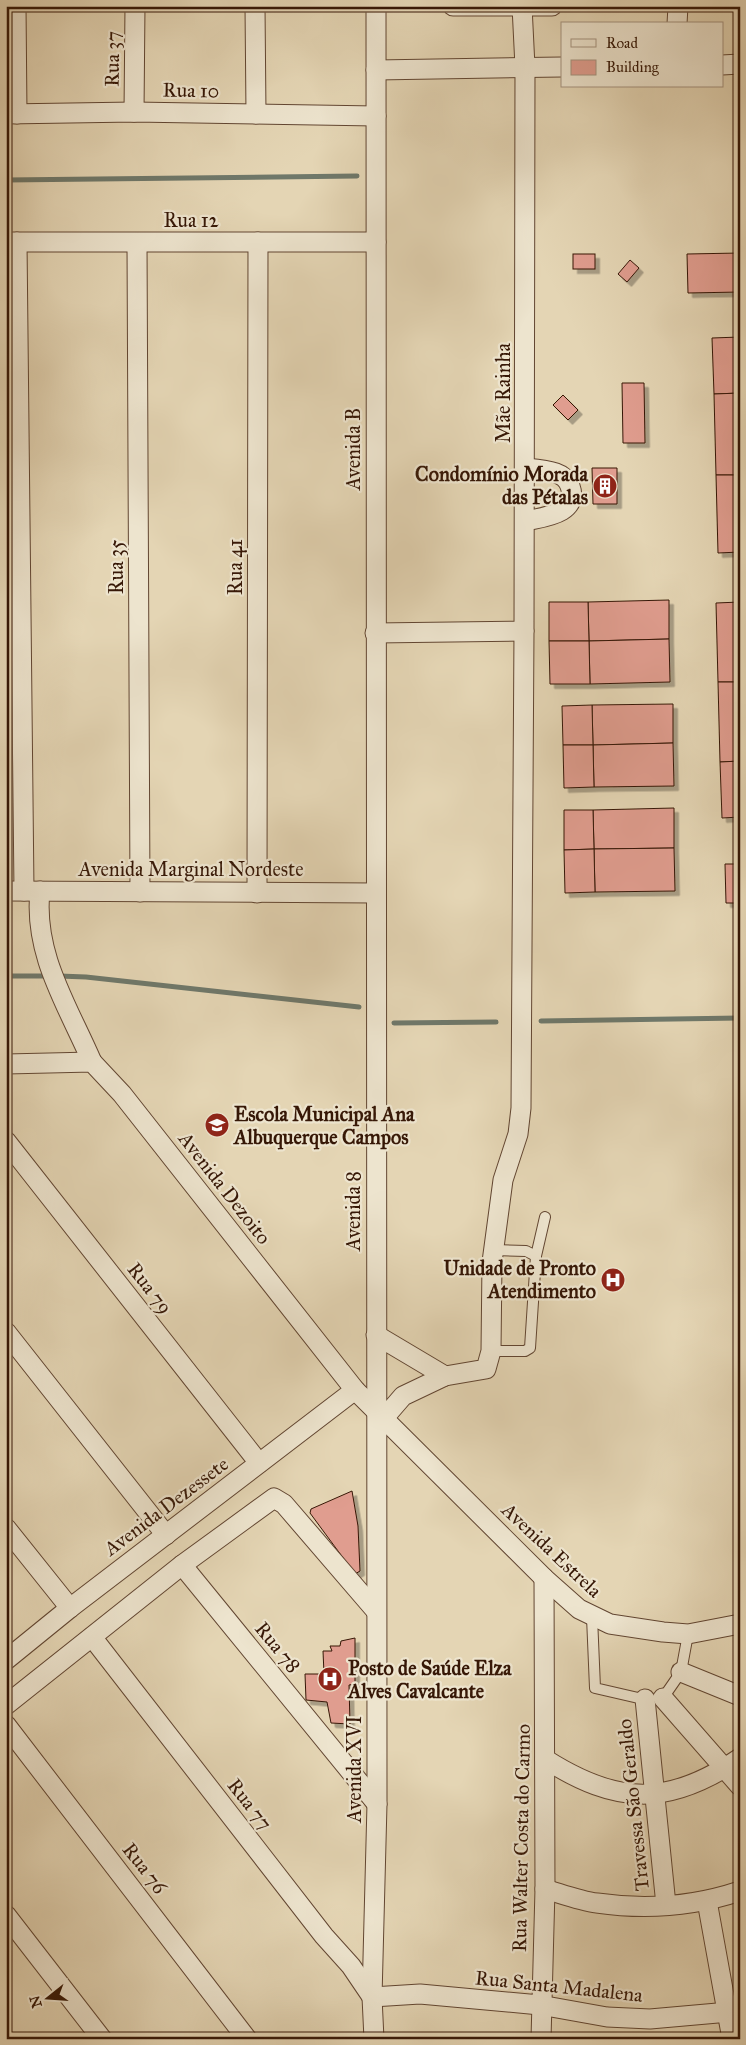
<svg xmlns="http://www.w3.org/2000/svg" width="746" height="2045" font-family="'IM FELL Great Primer',serif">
<defs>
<filter id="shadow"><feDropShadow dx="4.5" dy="4.5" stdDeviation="0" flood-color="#0004"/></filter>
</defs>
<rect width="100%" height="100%" fill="#e4d5b4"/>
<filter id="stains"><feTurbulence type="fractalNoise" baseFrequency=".004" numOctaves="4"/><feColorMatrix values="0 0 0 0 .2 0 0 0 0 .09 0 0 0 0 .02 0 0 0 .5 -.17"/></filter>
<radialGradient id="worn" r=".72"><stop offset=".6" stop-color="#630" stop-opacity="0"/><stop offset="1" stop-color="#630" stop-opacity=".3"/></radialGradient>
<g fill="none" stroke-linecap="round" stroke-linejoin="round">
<g stroke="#6f786a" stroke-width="5">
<polyline points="6,180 357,176"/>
<polyline points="6,976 50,976"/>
<polyline points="59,976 86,977 359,1007"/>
<polyline points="541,1021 740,1018"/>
<polyline points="394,1023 496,1022"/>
</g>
</g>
<g fill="#e09d8f" stroke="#361706" filter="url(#shadow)">
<polygon points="740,253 740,292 688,293 687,254"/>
<rect x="573" y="254" width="22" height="15"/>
<polygon points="630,260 639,268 627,282 618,274"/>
<polygon points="740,337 740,393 714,394 712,338"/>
<polygon points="622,383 644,383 645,443 623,443"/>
<polygon points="740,393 740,475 716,475 714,394"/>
<polygon points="563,395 578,410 568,420 553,405"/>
<polygon points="592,468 617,468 617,504 593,504"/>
<polygon points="716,475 740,475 740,552 718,553"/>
<polygon points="669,600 669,639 589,641 588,602"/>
<polygon points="549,602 588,602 589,641 549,641"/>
<polygon points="740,602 740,682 718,682 716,603"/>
<polygon points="669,639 670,682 590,684 589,641"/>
<polygon points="549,641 589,641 590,684 550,684"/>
<polygon points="718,682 740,682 740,761 720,762"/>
<polygon points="673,704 673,743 593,745 592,705"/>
<polygon points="592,705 593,745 563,745 562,706"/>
<polygon points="673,743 674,786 594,787 593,745"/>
<polygon points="563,745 593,745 594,787 564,788"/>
<polygon points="740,761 740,817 722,818 720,762"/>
<polygon points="674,808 674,848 594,849 593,810"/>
<polygon points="564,810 593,810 594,849 564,850"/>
<polygon points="674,848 675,891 595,892 594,849"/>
<polygon points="594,849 595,892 565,893 564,850"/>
<polygon points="725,864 740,864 740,903 726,903"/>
<polygon points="352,1491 358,1526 360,1571 355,1574 310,1513 311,1509"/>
<polygon points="355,1638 355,1684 349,1685 350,1724 331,1723 327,1702 306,1700 305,1674 324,1674 323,1651 332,1651 330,1646 340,1646 341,1641"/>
</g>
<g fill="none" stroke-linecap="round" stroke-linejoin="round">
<defs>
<g id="lane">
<polyline points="494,1250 526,1251 536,1256"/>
<polyline points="491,1351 525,1351 530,1348 536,1256 545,1217"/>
<polyline points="592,1617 595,1688 647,1700"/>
<polyline points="661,1701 681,1672 688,1634"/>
</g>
<g id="street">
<polyline points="16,6 17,114"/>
<polyline points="255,6 256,114"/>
<polyline points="453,6 552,6"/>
<polyline points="677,24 678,6"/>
<polyline points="722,65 740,64"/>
<polyline points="376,70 562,67"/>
<polyline points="134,112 135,6"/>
<polyline points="6,114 134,112 376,116"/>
<polyline points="6,242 376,242"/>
<polyline points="17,242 24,891"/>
<polyline points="137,243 140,892"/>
<path d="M525,468C535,469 547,470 556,473C562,475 568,480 570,486C580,514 543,517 526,521"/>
<polyline points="375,633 524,631 525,67 522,6"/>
<polyline points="6,891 375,893"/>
<path d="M40,891C33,954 68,1006 92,1062"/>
<polyline points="257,893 258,242"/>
<polyline points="6,1064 92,1062 122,1094 355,1390 544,1578 579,1609 610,1624 663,1632 688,1634 740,1624"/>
<polyline points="6,1141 259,1463"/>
<polyline points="6,1332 166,1535"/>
<polyline points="376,1335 445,1376"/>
<polyline points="384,1418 403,1396 445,1376 486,1369 491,1351 492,1262 503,1180 518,1134 521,1108 524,631"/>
<polyline points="6,1528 70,1608"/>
<polyline points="182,1565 377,1804"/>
<polyline points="92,1637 324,1936 351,1966 372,1997 420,1994 540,2005 607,2017 650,2019 729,2012 740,2007"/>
<polyline points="6,1660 70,1608 355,1390"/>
<polyline points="681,1672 740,1696"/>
<polyline points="663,1698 740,1786"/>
<polyline points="645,1699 666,1905"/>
<polyline points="6,1705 182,1565 274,1498 284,1504 376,1611"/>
<polyline points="6,1725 247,2039"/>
<path d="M545,1759C617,1805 668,1807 740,1758"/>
<path d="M545,1889C562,1894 580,1901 597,1903C645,1910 695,1906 740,1891"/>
<polyline points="707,1901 732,2039"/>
<polyline points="6,1915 102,2039"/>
<polyline points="374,2039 372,1997 377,1804 376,6"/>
<polyline points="541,2039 545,1889 544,1578"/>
</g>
</defs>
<use href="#lane" stroke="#624632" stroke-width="12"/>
<use href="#street" stroke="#624632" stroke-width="21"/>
<use href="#lane" stroke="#ede4ce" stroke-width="10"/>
<use href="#street" stroke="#ede4ce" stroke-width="19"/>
</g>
<defs>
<symbol id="building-disc" viewBox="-11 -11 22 22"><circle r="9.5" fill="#8f2418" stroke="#ede4ce"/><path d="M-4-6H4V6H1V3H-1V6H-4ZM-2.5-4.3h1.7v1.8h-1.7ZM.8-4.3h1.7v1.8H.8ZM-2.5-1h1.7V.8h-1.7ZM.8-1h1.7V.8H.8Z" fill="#fff"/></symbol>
<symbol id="school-disc" viewBox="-11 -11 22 22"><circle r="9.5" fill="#8f2418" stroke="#ede4ce"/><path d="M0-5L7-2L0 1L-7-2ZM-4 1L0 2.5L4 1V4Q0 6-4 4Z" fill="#fff"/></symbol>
<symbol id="hospital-disc" viewBox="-11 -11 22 22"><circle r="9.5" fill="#8f2418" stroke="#ede4ce"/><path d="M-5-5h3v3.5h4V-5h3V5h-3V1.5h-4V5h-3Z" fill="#fff"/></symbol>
</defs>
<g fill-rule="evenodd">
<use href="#building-disc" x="591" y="472" width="28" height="28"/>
<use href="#school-disc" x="203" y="1111" width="28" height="28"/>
<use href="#hospital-disc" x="599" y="1266" width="28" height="28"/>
<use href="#hospital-disc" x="316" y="1665" width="28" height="28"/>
</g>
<g text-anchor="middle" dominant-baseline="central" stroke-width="4.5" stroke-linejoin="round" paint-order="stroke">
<g font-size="20" fill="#361706" stroke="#ede4ce">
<text transform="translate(112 59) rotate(-89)">Rua 37</text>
<text transform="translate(191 90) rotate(1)">Rua 10</text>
<text x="191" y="220">Rua 12</text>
<text transform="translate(503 393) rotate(-90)">Mãe Rainha</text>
<text transform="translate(353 449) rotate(-90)">Avenida B</text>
<text transform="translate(116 567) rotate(-90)">Rua 35</text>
<text transform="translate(235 567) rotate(-90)">Rua 41</text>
<text x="191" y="869">Avenida Marginal Nordeste</text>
<text transform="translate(225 1188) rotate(52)">Avenida Dezoito</text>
<text transform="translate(353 1211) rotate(-90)">Avenida 8</text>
<text transform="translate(150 1288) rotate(52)">Rua 79</text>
<text transform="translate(166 1506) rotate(-37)">Avenida Dezessete</text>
<text transform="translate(552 1550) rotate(43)">Avenida Estrela</text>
<text transform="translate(278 1647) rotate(51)">Rua 78</text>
<text transform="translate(354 1769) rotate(-90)">Avenida XVI</text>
<text transform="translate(250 1804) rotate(52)">Rua 77</text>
<text transform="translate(633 1805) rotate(-96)">Travessa São Geraldo</text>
<text transform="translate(521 1838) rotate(-89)">Rua Walter Costa do Carmo</text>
<text transform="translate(145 1868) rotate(52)">Rua 76</text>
<text transform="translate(559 1986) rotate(6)">Rua Santa Madalena</text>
</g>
<g font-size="20" font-weight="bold" fill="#361706" stroke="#ede4ce" text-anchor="end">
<text x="588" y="474">Condomínio Morada<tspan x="588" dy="23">das Pétalas</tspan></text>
<text x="234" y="1114" text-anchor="start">Escola Municipal Ana<tspan x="234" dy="23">Albuquerque Campos</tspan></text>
<text x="596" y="1268">Unidade de Pronto<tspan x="596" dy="23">Atendimento</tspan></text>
<text x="348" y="1668" text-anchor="start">Posto de Saúde Elza<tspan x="348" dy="23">Alves Cavalcante</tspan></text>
</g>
</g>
<rect width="746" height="2045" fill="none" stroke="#e4d5b4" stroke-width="25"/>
<rect x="8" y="8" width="731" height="2030" fill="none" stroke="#361706" stroke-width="2.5"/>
<rect x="12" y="12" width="721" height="2020" fill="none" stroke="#361706"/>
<rect x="561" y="22" width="162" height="65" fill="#ede4ce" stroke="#a4927e"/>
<rect x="571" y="39" width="25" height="8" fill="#ede4ce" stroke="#a4927e"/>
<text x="606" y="48" font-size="15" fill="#361706">Road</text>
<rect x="571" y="60" width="25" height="15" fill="#e09d8f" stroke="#a4927e"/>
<text x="606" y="72" font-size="15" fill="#361706">Building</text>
<g transform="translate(48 1998) rotate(253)" stroke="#ede4ce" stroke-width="4" paint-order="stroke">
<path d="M0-4L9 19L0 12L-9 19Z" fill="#361706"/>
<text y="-8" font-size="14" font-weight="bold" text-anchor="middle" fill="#361706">N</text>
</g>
<rect width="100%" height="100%" filter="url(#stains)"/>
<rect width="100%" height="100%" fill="url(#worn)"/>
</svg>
